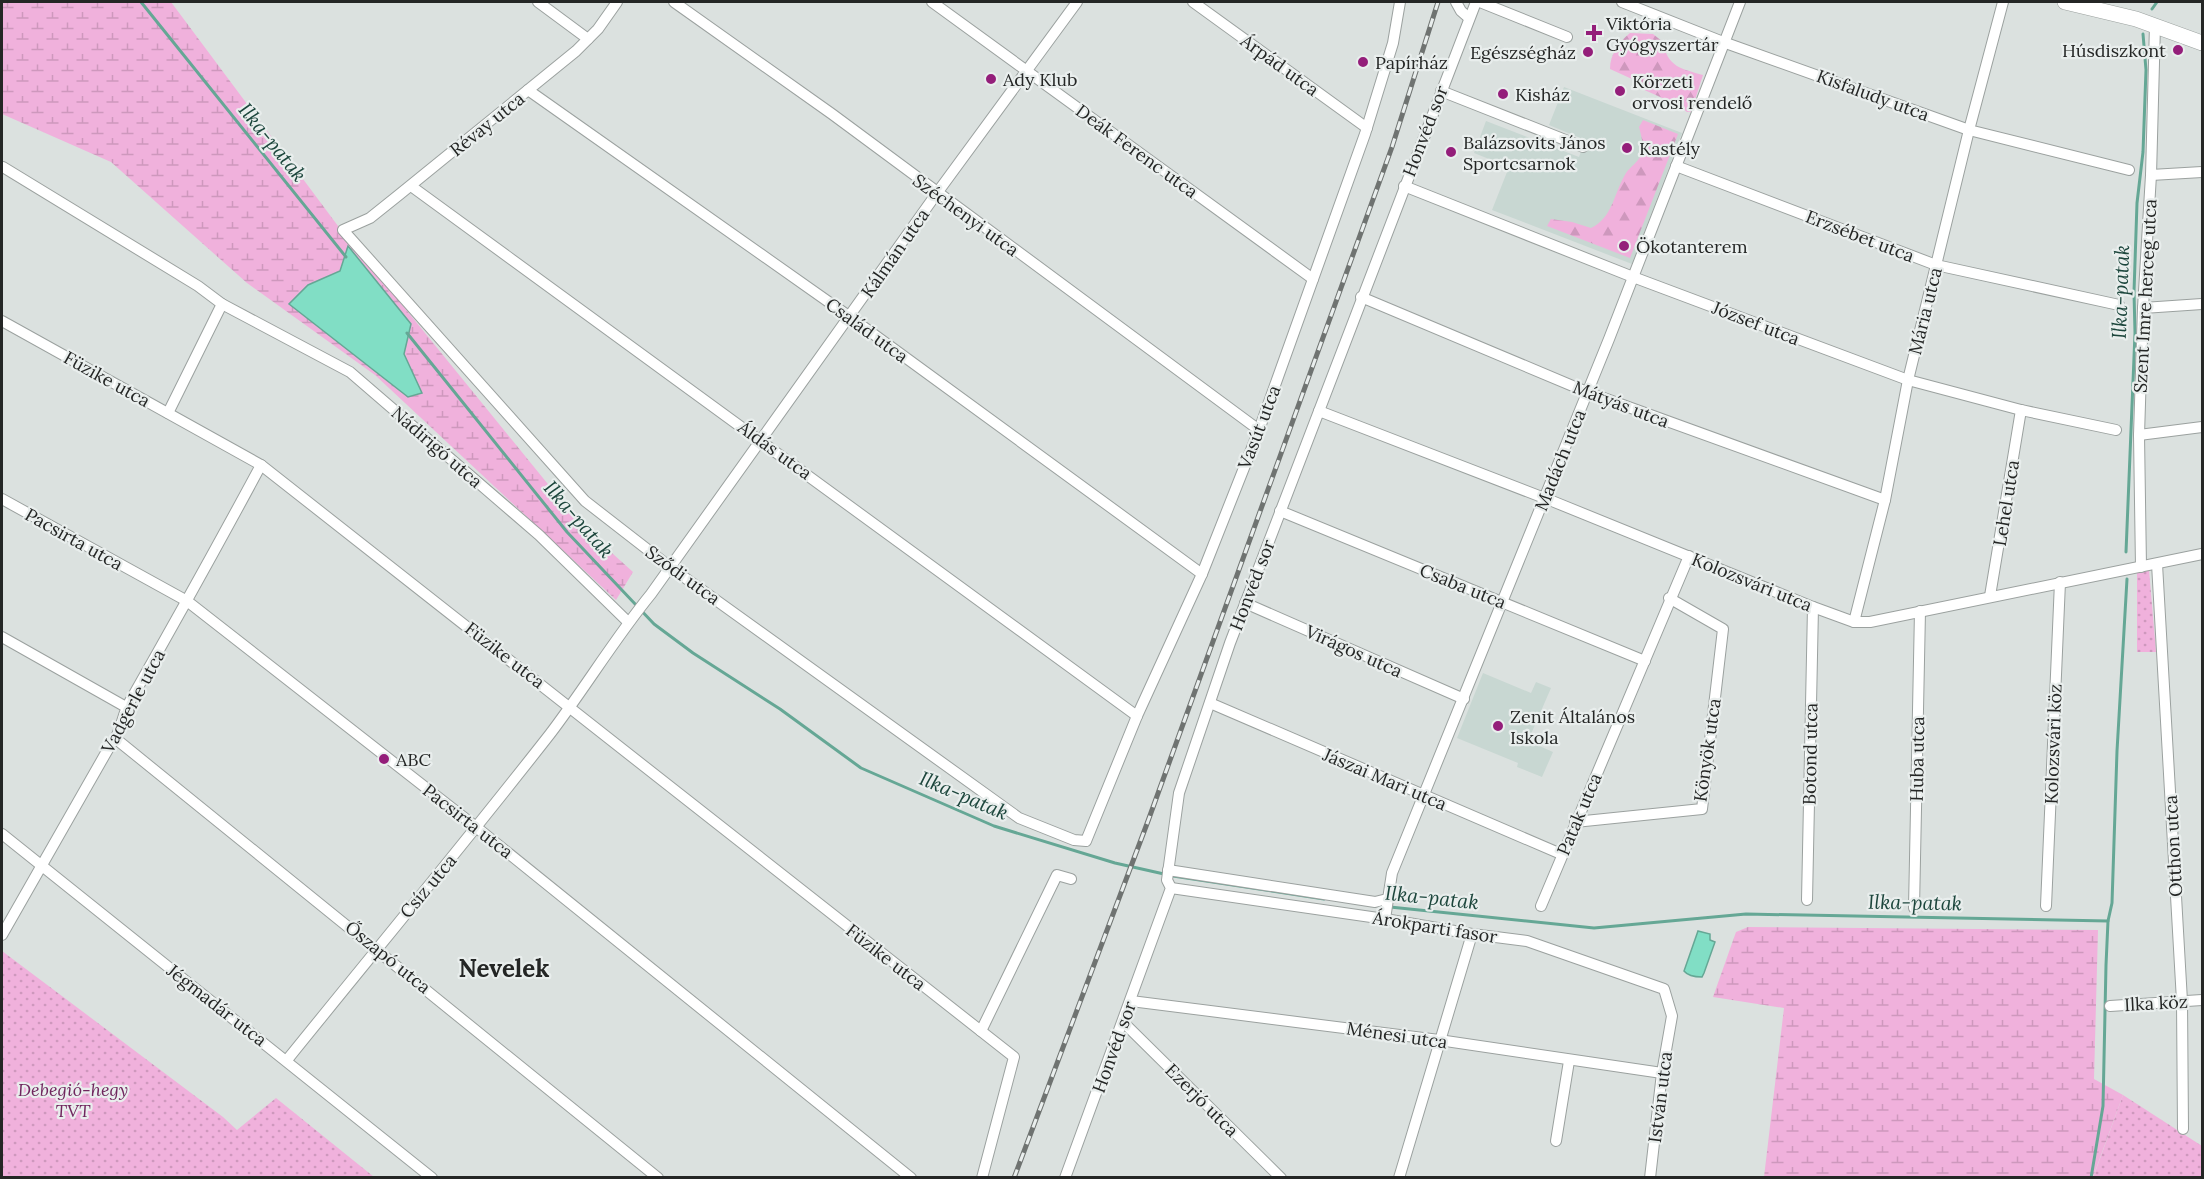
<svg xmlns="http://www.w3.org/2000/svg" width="2204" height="1179" font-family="Lora,serif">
<defs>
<pattern id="green-dots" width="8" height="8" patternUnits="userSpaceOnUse" patternTransform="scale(1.5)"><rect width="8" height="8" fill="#f0b1dc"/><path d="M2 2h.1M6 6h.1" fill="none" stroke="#ce98bd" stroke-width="1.8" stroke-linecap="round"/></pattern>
<pattern id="forest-firs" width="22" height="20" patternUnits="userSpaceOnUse" patternTransform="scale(1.5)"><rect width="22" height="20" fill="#f0b1dc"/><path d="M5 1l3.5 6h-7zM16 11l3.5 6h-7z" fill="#ce98bd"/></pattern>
<pattern id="wetland-marsh" width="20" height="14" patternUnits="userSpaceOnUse" patternTransform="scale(1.5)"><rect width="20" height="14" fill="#f0b1dc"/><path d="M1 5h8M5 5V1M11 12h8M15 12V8" fill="none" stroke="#ce98bd"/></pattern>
</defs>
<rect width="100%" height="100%" fill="#dbe1df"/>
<g fill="#c8d7d2">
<polygon points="1564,87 1682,133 1632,264 1492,210 1509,167 1474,153 1486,121 1579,157 1585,140 1549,125"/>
<polygon points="1483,673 1531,693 1536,682 1551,688 1528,741 1553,752 1542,777 1517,767 1518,763 1457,738"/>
</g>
<g fill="url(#green-dots)">
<polygon points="2149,570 2156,652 2137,652 2137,571"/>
<polygon points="2,951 223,1117 237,1130 276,1098 374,1177 2,1177"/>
<polygon points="2123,1095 2202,1146 2202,1177 2093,1178"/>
</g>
<g fill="url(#forest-firs)">
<path d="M1630,33L1653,34L1663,42C1667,67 1682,69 1703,75L1691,112H1687L1678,105L1640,88L1632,79L1610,69C1610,54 1619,42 1630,33Z"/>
<path d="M1643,120L1678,134L1630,258L1547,226L1551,219L1572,222L1591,228C1613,218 1614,192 1626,173C1630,167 1638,162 1641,155C1645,147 1641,135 1639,127Z"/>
</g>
<g fill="url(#wetland-marsh)">
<polygon points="2,2 171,2 338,226 582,526 633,572 616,600 375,375 247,283 111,162 2,114"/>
<polygon points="1748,927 2098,930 2094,1079 2123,1095 2093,1177 1764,1177 1784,1008 1713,997 1736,932"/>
</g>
<g fill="#81dec5" stroke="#65a795" stroke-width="1.5">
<polygon points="348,246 411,324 404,354 422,393 408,397 289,304 308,285 340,271"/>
<path d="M1698,931L1710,934V940L1715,942L1704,973L1702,977C1696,977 1688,976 1684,971Z"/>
</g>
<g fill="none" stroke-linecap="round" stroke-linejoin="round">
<g stroke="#65a795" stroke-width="3">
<polyline points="141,2 346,257"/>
<polyline points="2152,9 2157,2"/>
<polyline points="407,333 567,532 654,624 693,653 780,709 861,768 994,826 1115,863 1164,874"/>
<polyline points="2126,552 2135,333 2134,292 2137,203 2143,152 2146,70 2143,34"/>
<polyline points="1173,876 1324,899"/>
<polyline points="1390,907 1594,928 1746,914 2108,921"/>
<polyline points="2091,1178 2103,1106 2106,965 2108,921 2112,903 2117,751 2127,579"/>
</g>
<defs>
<g id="street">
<polyline points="538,2 588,39"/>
<polyline points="617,2 598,29 576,51 400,194 370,218 343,230 585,501 670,567 1019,818 1074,840 1086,841 1137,716 1202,574 1259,430 1365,134 1393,43 1400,2"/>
<polyline points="674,2 832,114 1259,430"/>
<polyline points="932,2 1313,279"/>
<polyline points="1193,2 1367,128"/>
<polyline points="1456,2 1461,11 1469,18"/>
<polyline points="1480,2 1567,37"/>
<polyline points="1622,2 1723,42 1969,130 2129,170"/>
<polyline points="528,90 850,317 1202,574"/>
<polyline points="1441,91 1583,147"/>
<polyline points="1676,166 1936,265 2119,305"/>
<polyline points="3,167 198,286 222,304 350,372 539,535 628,622"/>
<polyline points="2151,175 2202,172"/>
<polyline points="411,186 1137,716"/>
<polyline points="1404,186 1633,277 1908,380 2021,410 2116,430"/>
<polyline points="1361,297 1587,392 1885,500"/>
<polyline points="2143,308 2202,304"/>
<polyline points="2,321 261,465 1014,1057 982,1178"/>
<polyline points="1319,411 1552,501 1813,607 1854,622 1870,622 2202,554"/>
<polyline points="168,413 222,304"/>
<polyline points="2139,435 2202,427"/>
<polyline points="2,499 187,601 476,827 911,1178"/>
<polyline points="1280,511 1645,661"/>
<polyline points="2157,564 2182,1001 2183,1129"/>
<polyline points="2141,567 2139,435 2143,308 2151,175 2155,25"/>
<polyline points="1990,596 2021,410"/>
<polyline points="1245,603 1464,699"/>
<polyline points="1854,622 1885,500 1908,380 1969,130 2003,2"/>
<polyline points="2,637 126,707"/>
<polyline points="1210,703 1561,854"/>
<polyline points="116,739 658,1178"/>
<polyline points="1575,822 1702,809 1723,629 1669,598"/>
<polyline points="2,834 432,1178"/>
<polyline points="1168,870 1375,902 1387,899"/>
<polyline points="1171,888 1385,919 1472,934 1527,941 1664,989 1672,1016 1662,1073 1650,1178"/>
<polyline points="1807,900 1813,607"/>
<polyline points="1541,906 1689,556"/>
<polyline points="2046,906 2060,582"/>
<polyline points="1914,908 1920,611"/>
<polyline points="1385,919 1392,873 1609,339 1740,2"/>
<path d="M2,935L111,744C121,735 122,715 129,703C174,624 218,545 261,465"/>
<polyline points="1131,1001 1439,1040 1662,1073"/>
<polyline points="2110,1006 2202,1000"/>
<polyline points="1123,1022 1281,1178"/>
<polyline points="981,1031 1057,875 1071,879"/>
<path d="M287,1060C375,951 464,844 550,734C585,688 615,638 651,594L937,193L1077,2"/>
<polyline points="1556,1141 1569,1061"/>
<polyline points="1065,1178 1171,888 1167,880 1179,793 1230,643 1476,2"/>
<polyline points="1399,1178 1472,934"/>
</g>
<polyline id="secondary" points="2065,2 2136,19 2202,43"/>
</defs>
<use href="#street" stroke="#9ba19f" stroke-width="12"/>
<use href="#secondary" stroke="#9ba19f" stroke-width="16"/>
<use href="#street" stroke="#fff" stroke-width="10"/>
<use href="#secondary" stroke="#fff" stroke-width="15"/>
<defs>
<polyline id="rail" points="1014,1178 1148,821 1392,147 1438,2"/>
</defs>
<use href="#rail" stroke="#6f7371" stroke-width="5"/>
<use href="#rail" stroke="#e9eeed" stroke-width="3" stroke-dasharray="9" stroke-linecap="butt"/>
</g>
<g fill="#941e7a" stroke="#e9eeed" stroke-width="2">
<path d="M1591 24h6v6h6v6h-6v6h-6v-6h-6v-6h6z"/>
<circle cx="2178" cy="50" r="6"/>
<circle cx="1588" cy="52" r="6"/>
<circle cx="1363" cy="62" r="6"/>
<circle cx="991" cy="79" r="6"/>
<circle cx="1620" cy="91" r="6"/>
<circle cx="1503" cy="94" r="6"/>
<circle cx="1627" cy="148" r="6"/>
<circle cx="1451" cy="152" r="6"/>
<circle cx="1624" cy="246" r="6"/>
<circle cx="1498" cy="726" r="6"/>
<circle cx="384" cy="759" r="6"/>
</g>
<g text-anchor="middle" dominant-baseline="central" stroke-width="4.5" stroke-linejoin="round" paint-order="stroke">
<g font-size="18" fill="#242625" stroke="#e9eeed" text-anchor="start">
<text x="1606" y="23">Viktória<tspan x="1606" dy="21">Gyógyszertár</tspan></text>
<text x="2166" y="50" text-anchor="end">Húsdiszkont</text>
<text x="1576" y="52" text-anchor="end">Egészségház</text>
<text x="1375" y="62">Papírház</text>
<text x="1003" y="79">Ady Klub</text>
<text x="1632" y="81">Körzeti<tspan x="1632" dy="21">orvosi rendelő</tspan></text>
<text x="1515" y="94">Kisház</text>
<text x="1463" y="142">Balázsovits János<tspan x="1463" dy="21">Sportcsarnok</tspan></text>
<text x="1639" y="148">Kastély</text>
<text x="1636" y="246">Ökotanterem</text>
<text x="1510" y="716">Zenit Általános<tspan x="1510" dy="21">Iskola</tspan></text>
<text x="396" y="759">ABC</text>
</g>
<g font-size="18" fill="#242625" stroke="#e9eeed">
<text transform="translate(1280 65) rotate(36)">Árpád utca</text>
<text transform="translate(1873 95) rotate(20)">Kisfaludy utca</text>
<text transform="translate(487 124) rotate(-39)">Révay utca</text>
<text transform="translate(1425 131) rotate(-69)">Honvéd sor</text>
<text transform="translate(1137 151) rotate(36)">Deák Ferenc utca</text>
<text transform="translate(966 215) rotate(36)">Széchenyi utca</text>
<text transform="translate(1860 236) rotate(21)">Erzsébet utca</text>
<text transform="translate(895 253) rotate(-55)">Kálmán utca</text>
<text transform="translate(2145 296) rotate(-87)">Szent Imre herceg utca</text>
<text transform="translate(1925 311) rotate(-76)">Mária utca</text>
<text transform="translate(1756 323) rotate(21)">József utca</text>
<text transform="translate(867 330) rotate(36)">Család utca</text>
<text transform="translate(107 379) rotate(29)">Füzike utca</text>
<text transform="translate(1621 404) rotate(21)">Mátyás utca</text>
<text transform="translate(1259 427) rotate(-69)">Vasút utca</text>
<text transform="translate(437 447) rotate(41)">Nádirigó utca</text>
<text transform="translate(775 450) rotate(36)">Áldás utca</text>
<text transform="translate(1560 460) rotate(-68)">Madách utca</text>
<text transform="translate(2006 503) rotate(-81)">Lehel utca</text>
<text transform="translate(74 539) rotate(29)">Pacsirta utca</text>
<text transform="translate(683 575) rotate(36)">Sződi utca</text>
<text transform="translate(1752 582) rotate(22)">Kolozsvári utca</text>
<text transform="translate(1252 585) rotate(-69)">Honvéd sor</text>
<text transform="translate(1463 586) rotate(22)">Csaba utca</text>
<text transform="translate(1354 651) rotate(24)">Virágos utca</text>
<text transform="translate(505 655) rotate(38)">Füzike utca</text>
<text transform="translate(133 701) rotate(-62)">Vadgerle utca</text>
<text transform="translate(2053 744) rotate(-88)">Kolozsvári köz</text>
<text transform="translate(1707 750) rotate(-82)">Könyök utca</text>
<text transform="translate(1810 754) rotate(-89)">Botond utca</text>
<text transform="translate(1917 759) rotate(-89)">Huba utca</text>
<text transform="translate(1385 779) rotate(23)">Jászai Mari utca</text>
<text transform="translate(1579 814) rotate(-67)">Patak utca</text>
<text transform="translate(468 821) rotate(38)">Pacsirta utca</text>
<text transform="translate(2173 846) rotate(-93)">Otthon utca</text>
<text transform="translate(428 886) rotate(-50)">Csíz utca</text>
<text transform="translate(1435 927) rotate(9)">Árokparti fasor</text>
<text transform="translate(388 957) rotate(39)">Őszapó utca</text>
<text transform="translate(886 957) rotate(38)">Füzike utca</text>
<text transform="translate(2156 1003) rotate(-3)">Ilka köz</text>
<text transform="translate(217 1005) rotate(38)">Jégmadár utca</text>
<text transform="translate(1397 1035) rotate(8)">Ménesi utca</text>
<text transform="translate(1114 1047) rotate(-70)">Honvéd sor</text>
<text transform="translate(1660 1097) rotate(-83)">István utca</text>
<text transform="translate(1202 1100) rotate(45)">Ezerjó utca</text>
</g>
<g font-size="18" font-style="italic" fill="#70265e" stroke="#e9eeed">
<text x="73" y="1089">Debegió-hegy<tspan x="73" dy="21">TVT</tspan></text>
</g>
<g font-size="20" font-style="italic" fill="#1c463c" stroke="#e9eeed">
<text transform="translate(273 142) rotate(51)">Ilka-patak</text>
<text transform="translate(2120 292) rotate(-88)">Ilka-patak</text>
<text transform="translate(579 519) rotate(49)">Ilka-patak</text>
<text transform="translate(964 795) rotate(23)">Ilka-patak</text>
<text transform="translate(1432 897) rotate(6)">Ilka-patak</text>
<text transform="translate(1915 902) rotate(1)">Ilka-patak</text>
</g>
<g font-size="24" font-weight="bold" fill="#242625" stroke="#e9eeed">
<text x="504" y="968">Nevelek</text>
</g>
</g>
<rect width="2204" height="1179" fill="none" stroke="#242625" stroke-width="6"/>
</svg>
